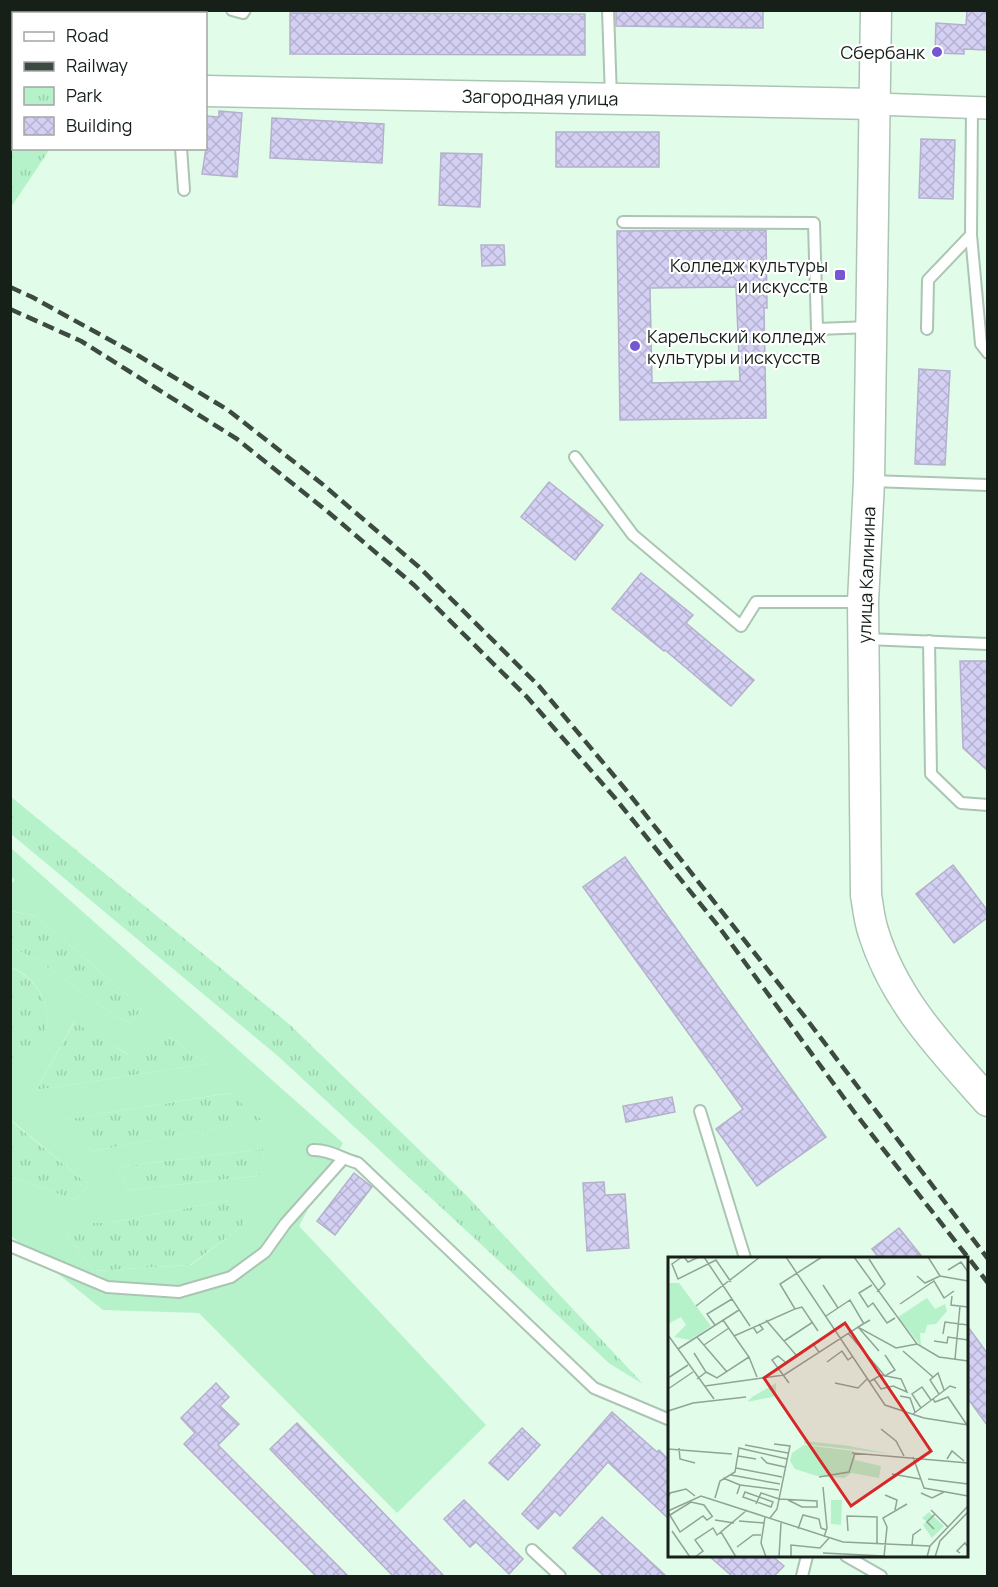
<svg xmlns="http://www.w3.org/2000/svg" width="998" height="1587" font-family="Manrope,sans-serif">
<defs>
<pattern id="park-tufts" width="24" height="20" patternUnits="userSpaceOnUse" patternTransform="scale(1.5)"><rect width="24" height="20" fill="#b5f2ca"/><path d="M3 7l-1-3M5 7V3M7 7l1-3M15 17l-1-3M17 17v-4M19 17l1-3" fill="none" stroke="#9bcfad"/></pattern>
<pattern id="building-cross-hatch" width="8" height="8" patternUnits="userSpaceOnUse" patternTransform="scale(1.5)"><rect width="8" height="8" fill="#d4d0f4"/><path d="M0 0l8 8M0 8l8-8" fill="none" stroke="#b5b2d1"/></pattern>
</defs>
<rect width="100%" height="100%" fill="#e2fcea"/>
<g fill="url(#park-tufts)">
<polygon points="10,115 13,115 14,148 50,149 11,207"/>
<polygon points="10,796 289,1024 466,1195 643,1384 610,1364 279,1057 11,834"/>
<polygon points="10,911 36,916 142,1008 131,1023 114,1015 37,960 11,947"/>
<path d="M10,967C60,989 59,1049 11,1071Z"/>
<polygon points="75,1021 128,1055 170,1037 206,1064 36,1090"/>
<polygon points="230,1093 263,1120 93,1151 56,1121"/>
<polygon points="10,1120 89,1185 75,1200 11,1177"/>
<polygon points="263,1149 265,1175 128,1190 117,1167"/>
<polygon points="224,1201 256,1206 242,1226 190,1265 94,1271 66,1235 79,1223 109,1223"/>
</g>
<path fill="#b5f2ca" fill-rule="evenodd" d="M11,848L343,1143L299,1226L486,1425L397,1513L199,1313L103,1310L11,1236V1177L75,1200L89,1185L11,1120L10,1071C59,1049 60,989 11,967V947L37,960L114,1015L131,1023L142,1008L36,916L11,911V884L14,880L11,876ZM74,1022L129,1055L170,1037L206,1064L36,1090ZM229,1093L262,1120L93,1151L57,1121ZM263,1149L264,1175L128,1190L117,1167ZM224,1201L255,1207L242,1226L191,1265L94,1271L66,1235L79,1223H109Z"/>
<g fill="url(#building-cross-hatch)" stroke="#b4b1cb" stroke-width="1.5" fill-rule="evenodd">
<polygon points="616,10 763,10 763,28 616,26"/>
<polygon points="967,10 987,10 987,50 964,49 964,54 935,53 936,23 966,25"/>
<polygon points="290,13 585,14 585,55 290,54"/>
<polygon points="219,111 242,113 237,177 202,174 206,148 206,116 219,117"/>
<polygon points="272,118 384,124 382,163 270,158"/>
<rect x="556" y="132" width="103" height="35"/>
<polygon points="921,139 955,140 953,199 919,198"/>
<polygon points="441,153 482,154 480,207 439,205"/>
<path d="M766,230L767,308H764L766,418L620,420L617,231ZM736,287L740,381L652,383L650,288Z"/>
<polygon points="481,245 504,245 505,265 482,266"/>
<polygon points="919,369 950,371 945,465 915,464"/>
<polygon points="549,482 603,525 575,560 521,517"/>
<polygon points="641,573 693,615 686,623 754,680 731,706 665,650 664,651 612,609"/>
<polygon points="960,661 987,661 987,770 963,748"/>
<polygon points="625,857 826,1137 757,1186 716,1129 743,1109 583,887"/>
<polygon points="953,865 987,910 987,918 954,943 916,894"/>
<polygon points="672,1097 675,1112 626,1122 623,1106"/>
<polygon points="354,1173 372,1187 335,1235 317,1221"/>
<polygon points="604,1182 605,1195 625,1194 629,1248 587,1251 583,1183"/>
<polygon points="899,1228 923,1258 879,1258 872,1249"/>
<polygon points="966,1324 987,1353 987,1425 966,1396"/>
<polygon points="216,1383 229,1397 220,1406 239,1424 218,1445 348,1576 316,1576 184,1444 195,1433 181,1418"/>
<polygon points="612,1412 657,1452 659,1450 669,1460 669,1519 608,1462 560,1516 555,1511 538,1529 522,1514"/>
<polygon points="297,1423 444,1576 393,1576 270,1449"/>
<polygon points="522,1428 540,1445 508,1480 489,1463"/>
<polygon points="464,1500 523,1559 509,1574 476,1542 470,1547 444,1519"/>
<polygon points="602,1517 666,1576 604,1576 573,1548"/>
<polygon points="709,1556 772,1556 784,1566 774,1576 732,1576"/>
</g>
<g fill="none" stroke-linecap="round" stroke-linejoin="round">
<defs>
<g id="lane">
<polyline points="171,10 172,14"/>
<polyline points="232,10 243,13 245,10"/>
<polyline points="608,10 611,98"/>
<polyline points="972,107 971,235 981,344 988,353"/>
<polyline points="181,148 184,190"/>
<polyline points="623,222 814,223 817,329 871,327"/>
<polyline points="927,329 928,280 971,235"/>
<polyline points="575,457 633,535 741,626 756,602 862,602"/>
<polyline points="871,481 988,485"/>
<polyline points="866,639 988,644"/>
<polyline points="929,641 931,774 961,803 988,805"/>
<polyline points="700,1111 745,1258"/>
<path d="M313,1150C328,1149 343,1159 358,1163L594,1388L670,1420"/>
<polyline points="10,1246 107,1287 179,1292 231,1277 265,1252 285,1224 343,1159"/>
<polyline points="532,1550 560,1576"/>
<polyline points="846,1556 881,1576"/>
<polyline points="802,1576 807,1556"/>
</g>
<polyline id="street" points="875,104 988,108"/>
<g id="secondary">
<polyline points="39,10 45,14"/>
<path d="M876,10L869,481L863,602L866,895C868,906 869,919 873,931C894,1000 941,1048 988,1101"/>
<polyline points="206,91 875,104"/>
</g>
</defs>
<use href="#lane" stroke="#abc5b3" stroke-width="14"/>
<use href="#street" stroke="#abc5b3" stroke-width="24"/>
<use href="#secondary" stroke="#abc5b3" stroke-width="33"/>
<use href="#lane" stroke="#fff" stroke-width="10"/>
<use href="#street" stroke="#fff" stroke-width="21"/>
<use href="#secondary" stroke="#fff" stroke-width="30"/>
<g stroke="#3d4a41" stroke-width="4.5" stroke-dasharray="12 6" stroke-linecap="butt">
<polyline points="10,287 32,297 139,356 228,410 321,483 419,567 539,686 626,790 805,1017 988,1259"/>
<polyline points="10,309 81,341 237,439 327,511 414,585 527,697 615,798 719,927 855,1113 988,1283"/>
</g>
</g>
<g fill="#7557d1" stroke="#fff" stroke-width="2">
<circle cx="937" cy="52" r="6"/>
<rect x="834" y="269" width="12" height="12" rx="3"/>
<circle cx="635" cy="346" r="6"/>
</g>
<g text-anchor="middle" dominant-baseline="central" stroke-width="4.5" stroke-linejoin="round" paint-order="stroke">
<g font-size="18" fill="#162019" stroke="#fff" text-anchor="end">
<text x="925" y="52">Сбербанк</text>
<text x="828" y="265">Колледж культуры<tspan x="828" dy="21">и искусств</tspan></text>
<text x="647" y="336" text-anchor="start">Карельский колледж<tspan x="647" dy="21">культуры и искусств</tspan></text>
</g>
<g font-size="18" fill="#162019" stroke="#fff">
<text transform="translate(540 97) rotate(1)">Загородная улица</text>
<text transform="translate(866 575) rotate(-88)">улица Калинина</text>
</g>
</g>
<g transform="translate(668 1257)">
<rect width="300" height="300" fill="#e2fcea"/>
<path d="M259,41L267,52L277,47L279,54L268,67L259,68L257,76H252L253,89L230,60Z" fill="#b5f2ca"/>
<path d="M0,26H11L43,69L22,83L6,80L18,68L13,60L0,67ZM108,126V139L79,145L84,140ZM136,184L175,188L224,197L136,187ZM261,255L276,269L264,281L255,268L258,264L254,261Z" fill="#b5f2ca"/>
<path d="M136,188L186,194L187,203L213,209L211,221L184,216L176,221L149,219L127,212L122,204L124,196ZM163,243H174L173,268L163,267Z" fill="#b5f2ca"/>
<path fill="none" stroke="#90a496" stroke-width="1.5" d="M14,0L4,7L10,22L48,3L63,25M16,0L20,5L31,0M36,0L82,69M118,0L217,148L256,161L300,168M186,0L249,87L271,100L300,104M260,0L272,19L300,24M201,2L217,27L209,35M280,13L293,5L300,15M249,19L257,26L272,19M155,28L170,51M204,28L191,36L200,50L205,46L219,66L227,61M284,39L283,48L300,50M232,47L266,24L276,41L286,34M28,49L92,0M127,52L134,50L150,74M158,59L182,43L196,67M98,63L116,84M202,63L190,70L211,94M47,68L39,57L64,42M85,70L89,76L95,72L91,67M180,76L217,119L227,113L217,98M275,77L277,65L300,68M0,78L46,142M66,79L127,52L112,27L154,0M29,80L59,115M266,84L279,86L280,80L300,83M36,88L61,71M10,92L71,53M235,94L265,120M26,96L38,115L29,122M128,98L116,84L145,65M81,100L89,120M287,102L292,49M117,105L110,99L104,103L121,126M159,105L174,94L180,103L184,100M110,111L145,87L151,95M38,115L49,121L81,100L55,63M0,121L20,108M201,125L206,122L213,118L233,122L239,135L225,129L213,132L206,122M167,126L190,131L199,122M37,129L116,118L190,70L228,91L249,87M0,132L25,115M271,137L262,123L270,116L276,133M232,139L242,141L247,155M265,142L267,145L280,140L299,168M253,151L244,137L254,130L263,143M0,154L25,146L78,140M245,157L282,129L288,131M213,172L228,184L236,199M77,188L120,196M11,191L12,202L27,206M0,192L64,197M184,196L300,206M70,199L88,202M93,200L99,206L117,210M245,200L256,231L300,239M279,202L284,194L296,204M68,211L114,220M224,217L252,222M63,218L112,227M151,220L181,215L187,196M55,221L72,228L69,237M260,222L300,227M72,228L111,233M155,230L159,271L156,280M77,235L105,245L103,250L75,240ZM253,236L264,241L276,235M217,238L229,243L227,253M0,241L2,236L18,232L27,239M47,241L52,224L67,215L71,191L119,202M88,247L93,236L111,242L149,244V250H134L120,243M263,253L280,270M0,254L33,239L175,285L262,289M0,255L12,275L35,259L39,263L45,259M2,258L23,245L36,248L44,259M97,260L93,286L98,300M102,261L109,252L122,189L106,187M47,263L66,266M71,264L96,266M130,272L135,258L151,262L153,271L158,273M266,272L259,265L267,257M4,274L22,300M180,274L179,259L209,260V287M244,288L245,278L253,272M69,290L85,278H93M155,296L216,299M292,296L289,294L297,286L300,290M27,300L35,294L27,283L45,271L49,278L53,275M68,300L53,275L79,253M111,300L113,266M123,300V288L152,291L161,281M216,300L219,270L215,261L239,247M259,300L262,289L300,249M267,300L272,284L300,255"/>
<path fill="#d62828" fill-opacity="0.15" stroke="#d62828" stroke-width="3" d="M177,66L263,194L183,249L96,121Z"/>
<rect width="300" height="300" fill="none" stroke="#162019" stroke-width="3"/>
</g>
<rect width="998" height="1587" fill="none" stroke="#162019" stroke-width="24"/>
<rect x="12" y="12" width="195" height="138" fill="#ffffff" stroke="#a2a6a3" stroke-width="1.5"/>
<rect x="24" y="32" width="30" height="9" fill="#ffffff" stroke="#a2a6a3" stroke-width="1.5"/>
<text x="66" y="42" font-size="18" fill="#162019">Road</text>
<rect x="24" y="62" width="30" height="9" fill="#3d4a41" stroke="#a2a6a3" stroke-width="1.5"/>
<text x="66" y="72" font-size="18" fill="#162019">Railway</text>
<rect x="24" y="87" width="30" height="18" fill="url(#park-tufts)" stroke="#a2a6a3" stroke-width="1.5"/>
<text x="66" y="102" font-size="18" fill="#162019">Park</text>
<rect x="24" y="117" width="30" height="18" fill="url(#building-cross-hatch)" stroke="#a2a6a3" stroke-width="1.5"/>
<text x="66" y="132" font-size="18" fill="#162019">Building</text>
</svg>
